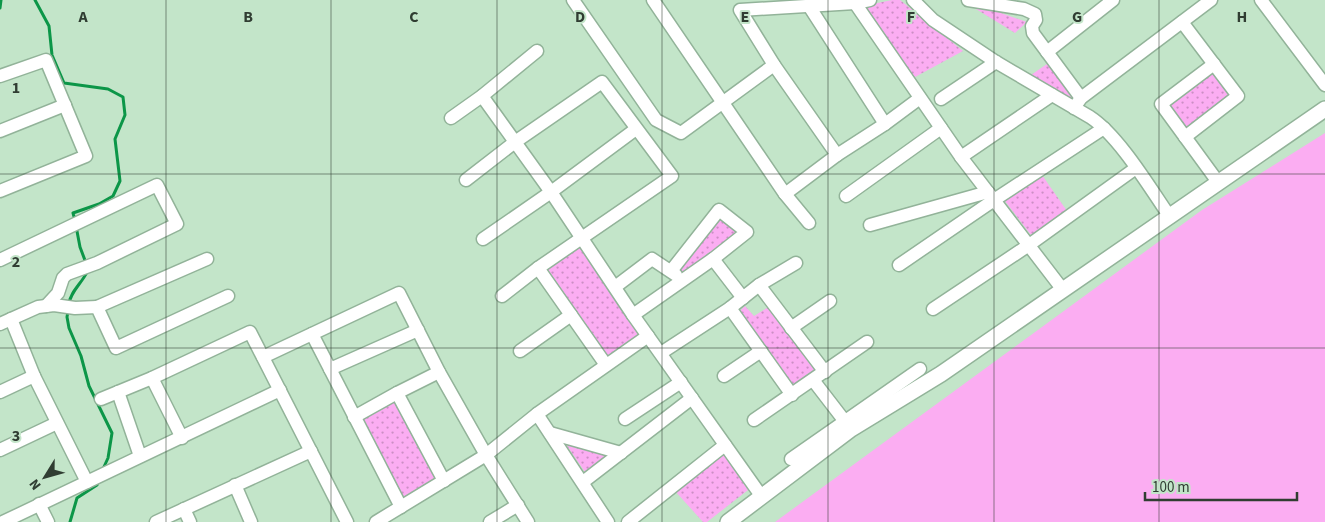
<svg xmlns="http://www.w3.org/2000/svg" width="1325" height="522" font-family="'Source Sans 3',sans-serif">
<defs>
<pattern id="park-dots" width="8" height="8" patternUnits="userSpaceOnUse" patternTransform="scale(1.25)"><rect width="8" height="8" fill="#fbadf2"/><path d="M2 2h.1M6 6h.1" fill="none" stroke="#cc8ec5" stroke-width="1.8" stroke-linecap="round"/></pattern>
</defs>
<rect width="100%" height="100%" fill="#c3e5c9"/>
<polygon fill="#fbadf2" points="1325,133 1325,522 775,522 1202,210"/>
<g fill="url(#park-dots)">
<polygon points="892,0 900,0 963,51 915,77 901,62 863,6"/>
<polygon points="978,5 1027,22 1015,33 976,9"/>
<polygon points="1047,64 1077,97 1073,103 1031,75"/>
<polygon points="1212,70 1233,97 1188,133 1168,106"/>
<polygon points="1042,175 1067,211 1031,235 1005,201"/>
<polygon points="720,214 740,231 683,273 677,269"/>
<polygon points="581,244 640,333 607,356 547,268"/>
<polygon points="745,306 754,316 770,306 818,369 792,386 738,313"/>
<polygon points="396,400 437,478 403,501 361,419"/>
<polygon points="561,437 614,454 587,475"/>
<polygon points="723,453 748,490 707,522 703,522 675,491"/>
</g>
<g fill="none" stroke-linecap="round" stroke-linejoin="round">
<g stroke="#0c9648" stroke-width="3">
<polyline points="35,0 49,26 52,55 64,83 108,89 123,97 125,115 115,139 120,181 113,196 99,204 73,213 75,220"/>
<polyline points="0,8 1,0"/>
<polyline points="76,226 80,247 86,263"/>
<path d="M69,304C70,292 82,283 87,272"/>
<polyline points="68,311 67,317 69,328 81,356 89,386 112,433 108,458 103,469"/>
<polyline points="70,522 77,498 97,485 98,482"/>
</g>
<defs>
<g id="minor">
<polyline points="573,0 656,120 681,133 774,65"/>
<polyline points="653,0 785,194 809,223"/>
<path d="M913,0L933,20L996,62L1090,117C1119,136 1150,188 1170,217"/>
<polyline points="968,0 1024,9 1035,14 1036,20 1032,26 1033,33 1081,98"/>
<polyline points="1261,0 1325,85"/>
<polyline points="855,3 961,157 1063,290"/>
<polyline points="809,6 885,124"/>
<polyline points="1182,22 1238,96 1185,137"/>
<polyline points="1047,52 1113,0"/>
<polyline points="1214,64 1161,104 1218,182"/>
<polyline points="0,76 46,60 86,156 0,191"/>
<polyline points="482,96 551,192 633,315 762,497"/>
<polyline points="941,99 996,62"/>
<polyline points="1074,108 1081,98 1211,0"/>
<polyline points="451,118 482,96 537,51"/>
<polyline points="0,131 65,105"/>
<polyline points="837,155 774,65 740,10 855,3 870,0"/>
<polyline points="961,157 1052,95"/>
<polyline points="466,180 515,142 602,82 672,176 538,268 502,296"/>
<polyline points="785,194 837,155 885,124 920,98"/>
<polyline points="846,196 941,128"/>
<polyline points="870,225 988,192"/>
<polyline points="483,239 551,192 636,129"/>
<polyline points="713,259 743,298"/>
<polyline points="0,260 157,185 177,224 97,263 67,274 63,278 58,293 46,306"/>
<polyline points="899,265 994,200 1104,128"/>
<polyline points="538,268 606,365"/>
<polyline points="759,285 825,372"/>
<polyline points="615,287 652,259 676,275"/>
<polyline points="97,307 207,259"/>
<polyline points="730,308 792,395"/>
<polyline points="933,309 1029,245 1136,168"/>
<polyline points="633,315 713,259 747,232 719,210 671,271"/>
<polyline points="11,319 34,376 87,482"/>
<polyline points="0,324 38,307 54,305 75,308 97,307 116,348 228,296"/>
<polyline points="791,328 830,301"/>
<polyline points="312,334 401,507"/>
<polyline points="520,351 571,315"/>
<polyline points="661,353 730,308 759,285 796,263"/>
<polyline points="263,357 399,293 439,372 486,455 528,522"/>
<polyline points="330,369 418,330"/>
<polyline points="724,376 761,351"/>
<polyline points="152,378 182,438"/>
<polyline points="813,380 850,428"/>
<polyline points="0,392 34,376"/>
<polyline points="118,392 140,456"/>
<polyline points="397,393 444,481"/>
<polyline points="101,399 152,378 250,332 347,522"/>
<polyline points="537,414 608,522"/>
<polyline points="354,417 397,393 439,372"/>
<polyline points="625,419 681,382"/>
<polyline points="754,420 867,342"/>
<polyline points="550,433 621,453"/>
<polyline points="0,450 57,423"/>
<polyline points="791,459 920,369"/>
<polyline points="583,482 692,398"/>
<polyline points="235,485 251,522"/>
<polyline points="39,504 48,522"/>
<polyline points="184,509 190,522"/>
<polyline points="3,522 280,390"/>
<polyline points="156,522 311,451"/>
<polyline points="376,522 486,455 537,414 648,336"/>
<polyline points="490,522 518,505"/>
<polyline points="628,522 725,445"/>
</g>
<polyline id="tertiary" points="728,522 851,429 941,374 1325,109"/>
</defs>
<use href="#minor" stroke="#92b399" stroke-width="15"/>
<use href="#tertiary" stroke="#92b399" stroke-width="18"/>
<use href="#minor" stroke="#fff" stroke-width="12"/>
<use href="#tertiary" stroke="#fff" stroke-width="15"/>
</g>
<path fill="none" stroke="#303d32" stroke-width="1" stroke-opacity="0.55" d="M166,0V522M331,0V522M497,0V522M662,0V522M828,0V522M994,0V522M1159,0V522M0,174H1325M0,348H1325"/>
<g font-size="16" text-anchor="middle" font-weight="bold" fill="#303d32" stroke="#c3e5c9" stroke-width="4" stroke-linejoin="round" paint-order="stroke">
<text x="83" y="22">A</text>
<text x="248" y="22">B</text>
<text x="414" y="22">C</text>
<text x="580" y="22">D</text>
<text x="745" y="22">E</text>
<text x="911" y="22">F</text>
<text x="1077" y="22">G</text>
<text x="1242" y="22">H</text>
<text x="16" y="93">1</text>
<text x="16" y="267">2</text>
<text x="16" y="441">3</text>
</g>
<g transform="translate(45 477) rotate(233)" stroke="#c3e5c9" stroke-width="4" paint-order="stroke">
<path d="M0-4L9 19L0 12L-9 19Z" fill="#303d32"/>
<text y="-8" font-size="14" font-weight="bold" text-anchor="middle" fill="#303d32">N</text>
</g>
<path d="M1145 492v8h152v-8" fill="none" stroke="#303d32" stroke-width="2.5"/>
<text x="1152" y="492" font-size="15" fill="#303d32" stroke="#c3e5c9" stroke-width="4" paint-order="stroke">100 m</text>
</svg>
